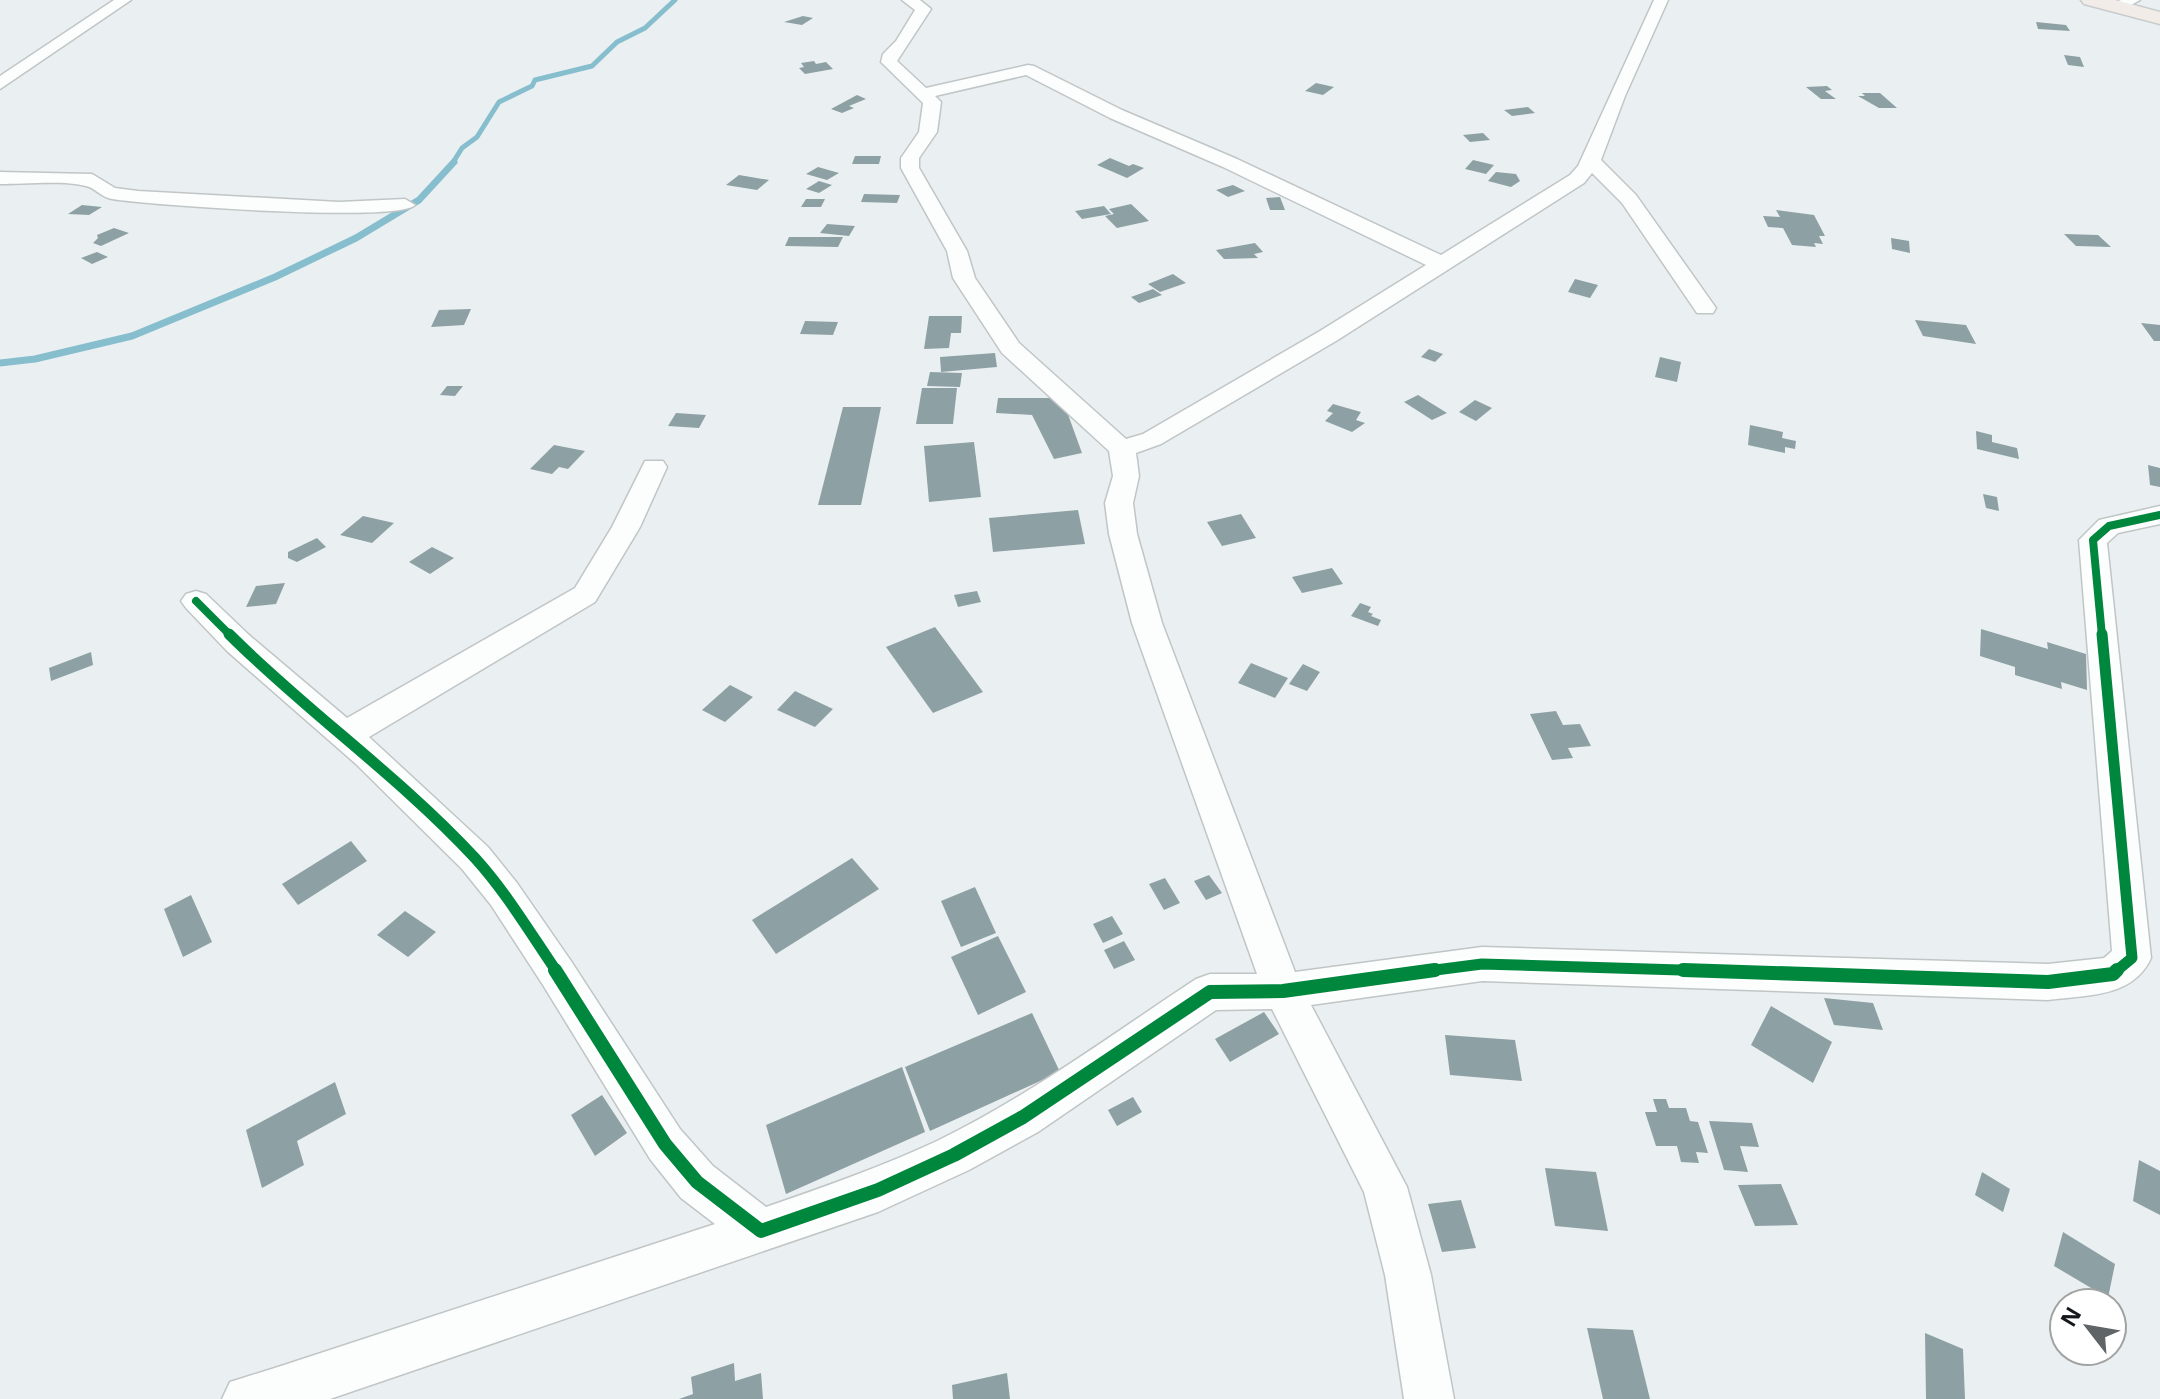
<svg xmlns="http://www.w3.org/2000/svg" width="2160" height="1399" font-family="'Noto Sans',sans-serif">
<rect width="100%" height="100%" fill="#eaf0f2"/>
<g fill="none" stroke-linecap="round" stroke-linejoin="round">
<polyline stroke="#87bece" stroke-width="5" points="452,164 462,148 477,137 499,102 532,86 535,80 592,66 617,42 645,28 675,0"/>
<polyline stroke="#87bece" stroke-width="7" points="0,363 35,359 132,336 275,277 356,238 419,200 454,162"/>
</g>
<g fill="#8da0a4">
<polygon points="803,16 813,18 802,25 784,22"/>
<polygon points="2036,22 2066,25 2070,31 2038,29"/>
<polygon points="2064,55 2080,57 2084,67 2068,65"/>
<polygon points="814,61 816,64 826,62 833,69 805,74 799,68 804,67 801,63"/>
<polygon points="1316,83 1334,87 1323,95 1305,91"/>
<polygon points="1827,86 1832,90 1825,91 1836,99 1821,99 1806,87"/>
<polygon points="1862,93 1880,93 1897,108 1879,108 1858,96 1865,96"/>
<polygon points="857,95 866,99 849,106 854,108 842,113 831,109"/>
<polygon points="1528,107 1535,113 1512,116 1504,110"/>
<polygon points="1483,133 1490,140 1470,142 1463,135"/>
<polygon points="855,156 881,156 879,164 852,164"/>
<polygon points="1110,158 1129,166 1133,164 1144,168 1127,178 1097,165"/>
<polygon points="1473,160 1494,165 1486,174 1465,169"/>
<polygon points="818,167 839,173 827,180 806,174"/>
<polygon points="1496,172 1516,174 1520,181 1511,187 1488,181"/>
<polygon points="739,175 769,180 757,190 726,185"/>
<polygon points="819,181 832,185 819,193 806,189"/>
<polygon points="1233,185 1245,191 1228,197 1216,190"/>
<polygon points="864,194 900,195 897,203 861,202"/>
<polygon points="1280,197 1285,210 1270,210 1266,198"/>
<polygon points="806,199 825,199 821,207 801,207"/>
<polygon points="1131,204 1149,221 1117,228 1105,216 1114,214 1109,209"/>
<polygon points="82,205 102,207 89,215 68,214"/>
<polygon points="1104,206 1111,214 1082,219 1075,211"/>
<polygon points="1776,210 1814,215 1825,236 1819,236 1823,244 1814,243 1816,247 1792,245 1783,228 1768,227 1763,216 1780,217"/>
<polygon points="827,224 855,226 849,236 820,233"/>
<polygon points="114,228 129,233 101,246 93,243 98,238 97,235"/>
<polygon points="2064,234 2098,235 2111,247 2076,246"/>
<polygon points="789,237 843,237 838,247 785,246"/>
<polygon points="1891,238 1909,241 1910,253 1892,249"/>
<polygon points="1255,243 1263,252 1254,254 1258,258 1224,259 1216,250"/>
<polygon points="97,252 108,257 92,264 81,258"/>
<polygon points="1173,274 1186,283 1160,292 1148,284"/>
<polygon points="1575,279 1598,285 1590,298 1568,292"/>
<polygon points="1153,289 1162,295 1139,303 1131,297"/>
<polygon points="471,309 464,325 431,327 439,310"/>
<polygon points="929,316 962,316 961,333 951,333 949,348 924,349"/>
<polygon points="1915,320 1966,325 1976,344 1923,336"/>
<polygon points="805,321 838,322 833,335 800,334"/>
<polygon points="2141,323 2160,325 2160,341 2154,341"/>
<polygon points="1429,349 1443,354 1435,362 1421,357"/>
<polygon points="995,353 997,367 941,372 940,357"/>
<polygon points="1660,357 1681,362 1677,382 1655,377"/>
<polygon points="930,372 962,373 960,387 927,386"/>
<polygon points="447,386 463,386 455,396 440,395"/>
<polygon points="922,388 957,388 953,424 916,424"/>
<polygon points="1418,395 1447,413 1432,420 1404,402"/>
<polygon points="998,398 1062,398 1082,453 1054,459 1032,415 996,413"/>
<polygon points="1475,400 1492,408 1476,421 1459,412"/>
<polygon points="1333,404 1361,412 1356,420 1365,423 1352,432 1325,421 1333,413 1327,411"/>
<polygon points="843,407 881,407 861,505 818,505"/>
<polygon points="676,413 706,415 699,428 668,426"/>
<polygon points="1750,425 1783,432 1782,438 1796,441 1795,449 1785,447 1785,453 1748,445"/>
<polygon points="1976,431 1992,435 1992,442 2017,448 2019,459 1977,449"/>
<polygon points="974,442 981,497 929,502 924,446"/>
<polygon points="554,445 585,451 568,469 559,467 552,474 530,469"/>
<polygon points="2148,465 2160,468 2160,487 2150,485"/>
<polygon points="1983,494 1997,497 1999,511 1986,508"/>
<polygon points="1078,510 1085,544 993,552 989,518"/>
<polygon points="1241,514 1256,538 1222,546 1207,522"/>
<polygon points="363,516 394,523 372,543 340,535"/>
<polygon points="317,538 326,547 297,562 288,558 288,552"/>
<polygon points="432,547 454,558 430,574 409,562"/>
<polygon points="1332,568 1343,584 1302,593 1292,577"/>
<polygon points="285,583 276,604 246,607 256,586"/>
<polygon points="977,591 981,602 958,607 954,595"/>
<polygon points="1360,603 1371,607 1368,612 1373,614 1371,616 1381,620 1378,626 1351,616"/>
<polygon points="935,627 983,692 933,713 886,647"/>
<polygon points="1981,629 2048,649 2047,642 2086,654 2087,690 2061,682 2062,689 2015,675 2015,667 1980,656"/>
<polygon points="91,652 93,665 51,681 49,668"/>
<polygon points="1251,663 1288,678 1275,698 1238,683"/>
<polygon points="1303,664 1320,672 1307,691 1289,684"/>
<polygon points="730,685 753,697 725,722 702,710"/>
<polygon points="795,691 833,709 815,727 777,710"/>
<polygon points="1556,711 1563,725 1580,724 1591,746 1568,748 1573,758 1552,760 1530,714"/>
<polygon points="351,841 367,861 298,905 282,884"/>
<polygon points="852,858 879,889 776,954 752,920"/>
<polygon points="1209,875 1222,893 1206,900 1194,881"/>
<polygon points="1165,878 1180,903 1164,910 1149,884"/>
<polygon points="975,887 996,933 961,947 941,901"/>
<polygon points="191,895 212,942 183,957 164,909"/>
<polygon points="405,911 436,932 408,957 377,935"/>
<polygon points="1112,916 1123,934 1103,943 1093,924"/>
<polygon points="998,936 1026,992 978,1015 951,957"/>
<polygon points="1124,941 1135,960 1114,969 1104,950"/>
<polygon points="1824,998 1873,1003 1883,1030 1834,1025"/>
<polygon points="1771,1006 1832,1042 1813,1083 1751,1045"/>
<polygon points="1264,1012 1279,1034 1230,1062 1215,1039"/>
<polygon points="1032,1013 1060,1072 930,1131 905,1067"/>
<polygon points="1445,1035 1515,1040 1522,1081 1450,1075"/>
<polygon points="902,1067 925,1132 786,1194 766,1125"/>
<polygon points="335,1082 346,1114 297,1141 304,1165 262,1188 246,1130"/>
<polygon points="602,1095 627,1133 595,1156 571,1115"/>
<polygon points="1133,1097 1142,1112 1117,1126 1108,1110"/>
<polygon points="1653,1099 1666,1099 1669,1108 1686,1108 1690,1121 1698,1122 1708,1153 1696,1152 1699,1163 1681,1162 1677,1146 1656,1146 1645,1112 1657,1112"/>
<polygon points="1709,1121 1752,1123 1759,1147 1740,1146 1748,1172 1724,1170"/>
<polygon points="2139,1160 2160,1171 2160,1215 2133,1201"/>
<polygon points="1545,1168 1596,1172 1608,1231 1555,1226"/>
<polygon points="1982,1172 2010,1189 2003,1212 1975,1195"/>
<polygon points="1781,1184 1798,1225 1755,1226 1738,1185"/>
<polygon points="1461,1200 1476,1248 1442,1252 1428,1204"/>
<polygon points="2063,1232 2115,1264 2108,1298 2054,1266"/>
<polygon points="1587,1328 1633,1330 1650,1399 1603,1399"/>
<polygon points="1925,1333 1963,1349 1965,1399 1926,1399"/>
<polygon points="734,1363 735,1381 761,1373 763,1399 679,1399 693,1394 691,1377"/>
<polygon points="1007,1373 1010,1399 953,1399 952,1385"/>
</g>
<g fill="none" stroke-linecap="round" stroke-linejoin="round">
<defs>
<g id="street">
<polygon points="114,0 131,0 0,89 0,76"/>
<path d="M902,0H920L931,9L897,61L926,88L1028,65L1034,66L1122,110L1237,159L1441,255L1570,175L1578,166L1654,0H1668L1625,96L1601,160L1636,195L1716,308L1713,313H1697L1622,203L1592,173L1584,183L1336,341L1161,444L1136,453L1139,476L1133,503L1137,534L1162,623L1295,972L1482,947L2048,964L2104,958L2112,951L2079,540L2099,520L2160,506V524L2118,533L2107,543L2151,958C2133,998 2086,995 2048,1000L1482,981L1311,1005L1407,1187L1431,1275L1454,1399H1404L1385,1275L1364,1192L1272,1009L1216,1010L1038,1132L969,1170L878,1212L330,1399H222L230,1382L281,1366L715,1224L681,1198L650,1159L543,985L491,905L462,869L356,764L227,651L186,608L181,601L186,594L196,591L206,594L249,635L347,718L575,588L612,527L645,461H663L667,467L640,527L595,602L369,737L488,847L517,883L571,961L680,1129L713,1166L766,1207C824,1187 881,1167 937,1141C1028,1097 1111,1035 1196,979L1210,974H1257L1132,623L1109,534L1105,503L1113,476L1109,451L1002,353L953,278L947,251L901,168V158L919,132L923,103L881,62L883,54L896,41L915,10ZM1026,75L1110,118L1223,167L1426,265L1320,331L1143,434L1126,439L1019,343L975,278L967,251L919,168V158L937,132L941,102L935,96Z"/>
<polygon points="2121,0 2140,0 2122,10 2112,10 2112,4"/>
<path d="M0,172L92,174L115,188L138,191L339,202L405,199L415,205C399,223 149,205 112,199C101,197 95,188 86,186C65,180 23,184 0,184Z"/>
</g>
<polygon id="primary" points="2081,0 2115,0 2160,12 2160,24 2084,4"/>
</defs>
<use href="#street" stroke="#c0c5c6" stroke-width="3"/>
<use href="#primary" stroke="#c9cbcc" stroke-width="3"/>
<use href="#street" fill="#fcfdfd" fill-rule="evenodd"/>
<use href="#primary" fill="#f1ece7" fill-rule="evenodd"/>
<defs>
<g id="cycleway-far2">
<polyline points="196,601 231,636"/>
<polyline points="2102,636 2093,540 2109,526 2160,515"/>
</g>
<g id="cycleway-far1">
<path d="M229,634C307,712 399,776 475,858C506,892 531,934 557,972"/>
<polyline points="2102,634 2132,958 2115,972"/>
<polyline points="1420,972 1482,964 1746,972"/>
</g>
<g id="cycleway">
<polyline points="555,970 665,1144 697,1182 761,1231 878,1190 954,1155 1023,1117 1210,992 1283,991 1435,970"/>
<polyline points="1683,970 2048,982 2113,974 2117,970"/>
</g>
</defs>
<use href="#cycleway-far2" stroke="#fff" stroke-width="12"/>
<use href="#cycleway-far1" stroke="#fff" stroke-width="16"/>
<use href="#cycleway" stroke="#fff" stroke-width="19"/>
<use href="#cycleway-far2" stroke="#00873e" stroke-width="8"/>
<use href="#cycleway-far1" stroke="#00873e" stroke-width="11"/>
<use href="#cycleway" stroke="#00873e" stroke-width="14"/>
</g>
<g transform="translate(2088 1327) rotate(301)"><circle r="38" fill="#ffffff" stroke="#a1a3a3" stroke-width="2"/>
<path d="M0-6L14 30L0 20L-14 30Z" fill="#5f6466"/>
<text y="-12" font-size="22" font-weight="bold" text-anchor="middle" fill="#14181a">N</text>
</g>
</svg>
